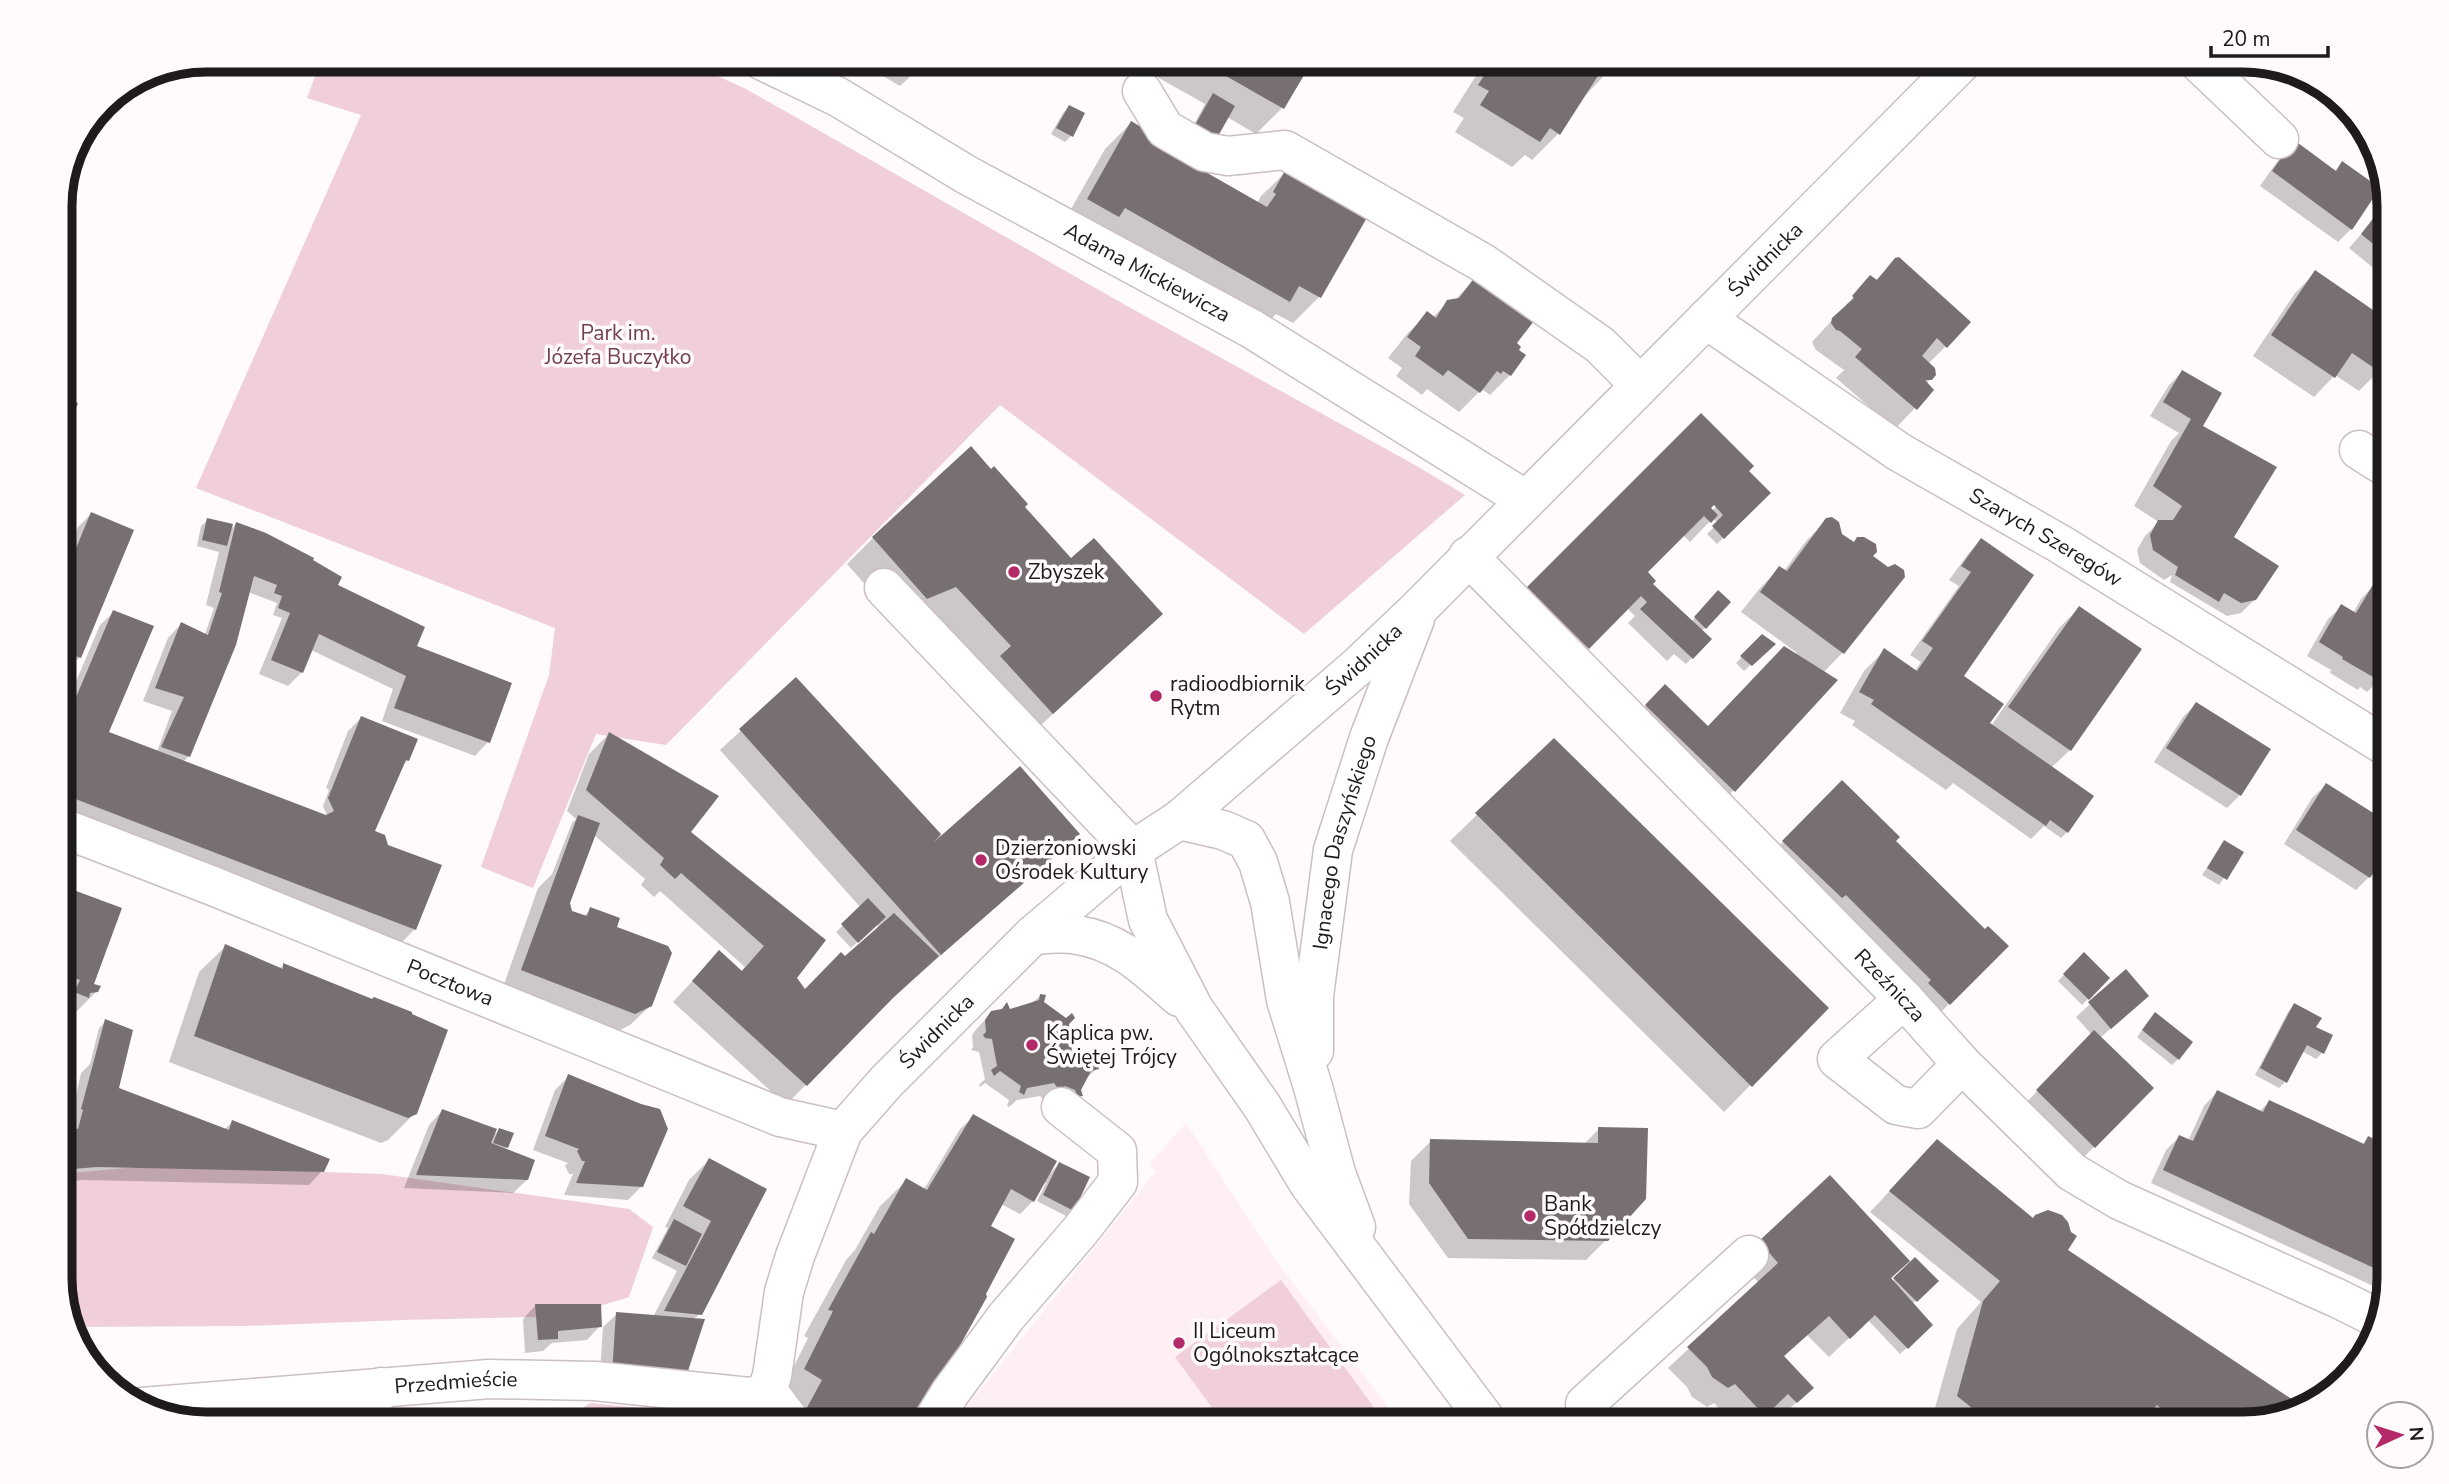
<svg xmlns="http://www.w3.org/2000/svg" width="2449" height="1484" font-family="'Nunito Sans',sans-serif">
<rect width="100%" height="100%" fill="#fffafb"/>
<polygon fill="#ffeff3" points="1186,1123 1277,1262 1401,1424 953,1424 1156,1171 1150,1163"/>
<g fill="#f0cfd9">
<polygon points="321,60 682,60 746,89 1127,306 1415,465 1465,495 1304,634 1000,405 666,745 596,734 533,888 481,867 549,675 555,628 196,488 361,115 307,98"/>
<polygon points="149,1166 382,1174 629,1209 653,1227 629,1297 567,1316 402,1320 246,1326 72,1327 60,1287 60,1174"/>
<polygon points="1281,1280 1386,1424 1224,1424 1175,1357"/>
<polygon points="590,1403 682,1412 676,1424 576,1424 584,1407"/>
</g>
<g fill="#0003">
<polygon points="855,60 932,60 926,65 921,61 914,73 900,86"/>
<polygon points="1031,60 1059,60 1047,71"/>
<polygon points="1127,60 1311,60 1282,108 1256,134 1227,117 1190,132 1205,104"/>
<polygon points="1486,60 1619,60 1581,100 1558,134 1532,160 1525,155 1512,167 1455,132 1464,118 1453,112"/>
<polygon points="2186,60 2243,60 2252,62 2226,88"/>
<polygon points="1069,107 1071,136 1065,142 1051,134 1063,113"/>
<polygon points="1131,123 1158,146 1257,203 1261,196 1288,170 1319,297 1293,323 1276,314 1263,327 1062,225 1105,149"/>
<polygon points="2281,156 2334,172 2343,163 2351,229 2338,242 2260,186"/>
<polygon points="2379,214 2389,222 2389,281 2349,248"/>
<polygon points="1896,260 1946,346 1928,364 1934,375 1926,384 1932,390 1895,429 1836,378 1844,370 1816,350 1812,342 1871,278 1875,281"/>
<polygon points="2315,273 2389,323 2389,356 2379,371 2359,391 2335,375 2314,397 2253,356 2295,293"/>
<polygon points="1475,279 1515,343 1517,350 1524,355 1510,375 1490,395 1483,390 1479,392 1459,412 1427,389 1422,395 1396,376 1402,368 1388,358 1407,334 1427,314 1432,318 1448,302 1454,301"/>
<polygon points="2182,372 2232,535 2255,599 2241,613 2227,616 2170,582 2172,575 2164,580 2140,563 2137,550 2145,536 2159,522 2134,506 2171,441 2179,433 2150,416 2169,385"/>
<polygon points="1701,416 1709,508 1712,511 1749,473 1769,493 1717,544 1707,534 1718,523 1713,518 1690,542 1683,535 1646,572 1651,584 1692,621 1718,593 1728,602 1702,631 1710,639 1686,664 1674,654 1667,661 1628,623 1635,616 1627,608 1568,667 1508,608"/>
<polygon points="1023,507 1071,561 1161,614 1026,739 900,624 847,564 873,538"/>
<polygon points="91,514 80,657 66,671 60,668 60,571 78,527"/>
<polygon points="208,520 229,531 236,524 336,585 414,648 510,684 488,742 475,756 382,721 393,689 311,650 302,672 288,686 259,674 282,618 273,615 277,603 248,592 189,756 183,762 328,818 323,806 329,790 326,788 348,731 361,718 408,760 401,767 373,832 415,929 395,949 60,820 60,719 100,625 114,612 107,733 157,752 172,711 143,701 168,638 181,624 205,634 214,608 206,605 219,552 197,546 201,526"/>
<polygon points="1827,520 1840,535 1843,652 1823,673 1836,681 1714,811 1633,719 1665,686 1708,728 1795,655 1797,653 1741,612 1760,588 1780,568 1784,571 1806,541"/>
<polygon points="1981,540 1962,677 1991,726 2059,628 2079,608 2070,750 2051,768 2067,832 2061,838 2044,826 2031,839 1953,783 1946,790 1852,725 1855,721 1840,713 1864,671 1884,651 1914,672 1921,662 1910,655 1959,586 1949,580 1968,554"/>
<polygon points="2374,585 2389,595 2389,664 2381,679 2367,692 2360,687 2358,690 2330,673 2331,670 2307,656 2328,619 2342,606 2353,613 2361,599"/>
<polygon points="1762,636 1773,644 1744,671 1736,663"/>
<polygon points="796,679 942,837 1057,853 881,1008 786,1105 673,1002 719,952 740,972 745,967 660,891 654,897 641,885 645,879 594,835 568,903 570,912 583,917 591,909 614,928 651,1005 630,1025 614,1033 502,990 538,888 552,874 572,823 576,819 567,811 589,754 609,734 689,832 805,991 879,928 876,924 851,948 836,932 861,908 720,750"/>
<polygon points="2196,704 2240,795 2227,808 2154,762 2183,717"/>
<polygon points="1554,740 1826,1008 1724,1112 1450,841"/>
<polygon points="1842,783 1894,841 1985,931 2007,946 1929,1024 1763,862"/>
<polygon points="2326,785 2389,826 2389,845 2369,877 2356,890 2284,844 2312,798"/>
<polygon points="2224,842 2241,853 2219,885 2202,875"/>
<polygon points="60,887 120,909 92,985 97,991 76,1012 67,1017 60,1014"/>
<polygon points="226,946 279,969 283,965 410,1013 415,1113 388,1140 381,1143 169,1062 199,972"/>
<polygon points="2084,954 2108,978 2082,1005 2058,981"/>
<polygon points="2125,972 2133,1009 2100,1038 2152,1088 2074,1167 2018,1111 2092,1035 2076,1017"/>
<polygon points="1040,996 1042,1003 1067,1023 1071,1053 1097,1068 1083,1082 1079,1090 1081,1095 1068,1109 1045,1102 1040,1096 1017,1100 1009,1107 1007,1106 1009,1100 985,1083 980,1087 979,1085 985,1079 979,1052 971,1050 973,1047 972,1035 978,1027 992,1013 1000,1011 1006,1005 1010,1011 1031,1004"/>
<polygon points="2295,1005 2314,1027 2322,1053 2316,1059 2302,1051 2285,1082 2279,1088 2255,1075 2288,1012"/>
<polygon points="106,1021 117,1089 224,1130 232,1122 322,1171 309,1185 83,1180 60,1182 60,1125 69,1128 81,1073 90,1064 99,1028"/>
<polygon points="2149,1021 2178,1059 2172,1065 2137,1037"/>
<polygon points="568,1077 642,1186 628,1200 564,1195 573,1174 569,1174 565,1166 568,1163 533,1150 555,1090"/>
<polygon points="2217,1092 2259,1112 2269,1102 2362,1145 2368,1138 2389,1148 2389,1279 2386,1292 2151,1183 2166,1150 2179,1137 2188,1141 2204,1106"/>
<polygon points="442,1111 492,1137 499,1130 507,1147 504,1150 527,1180 513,1193 404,1188 429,1125"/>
<polygon points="974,1116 1049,1174 1059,1164 1072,1210 1066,1216 1037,1201 1046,1183 1044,1182 1033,1201 1020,1214 1001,1204 989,1227 934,1382 911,1424 787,1424 779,1396 808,1338 804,1336 846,1260 855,1250 880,1206 907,1180 923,1189 926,1186 960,1129"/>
<polygon points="1599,1129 1606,1240 1586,1260 1448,1258 1409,1204 1411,1161 1431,1141 1583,1145"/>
<polygon points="709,1160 765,1190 700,1314 599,1387 603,1327 617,1314 653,1317 677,1271 652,1258 668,1228 665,1227 689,1180"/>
<polygon points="1918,1161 2060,1258 2304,1408 2244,1424 1934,1424 1931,1422 1957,1329 1981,1302 1870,1212"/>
<polygon points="1760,1242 1889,1279 1892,1282 1915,1259 1936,1281 1912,1304 1931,1325 1900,1354 1868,1320 1829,1357 1807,1335 1783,1357 1811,1388 1776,1422 1767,1412 1754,1424 1734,1424 1714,1403 1707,1407 1692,1397 1687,1387 1668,1368 1759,1283 1740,1262"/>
<polygon points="536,1305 600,1326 587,1340 552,1343 543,1351 525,1353 523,1319"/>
<polygon points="400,1418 431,1424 393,1424"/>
</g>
<g fill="#786f71">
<polygon points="890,60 924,60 915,74"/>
<polygon points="1198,60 1313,60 1284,109"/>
<polygon points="1494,60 1619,60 1609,75 1601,71 1560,135 1550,128 1540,142 1480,105 1489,91 1478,85"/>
<polygon points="1213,93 1235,106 1217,138 1195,125"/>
<polygon points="1069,105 1085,113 1073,137 1056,128"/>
<polygon points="1131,121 1163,140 1160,146 1267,207 1276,194 1273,192 1287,167 1369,214 1321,298 1299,286 1290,302 1125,208 1119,217 1087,199"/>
<polygon points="2294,140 2336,171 2342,161 2380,188 2352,230 2272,171"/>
<polygon points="2379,211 2389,219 2389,257 2361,234"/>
<polygon points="1899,257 1971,322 1947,348 1937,338 1922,356 1935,368 1936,375 1932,380 1925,380 1934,390 1917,410 1855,357 1862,349 1840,331 1836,330 1831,323 1832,318 1854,298 1852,296 1870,275 1877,280 1895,258"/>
<polygon points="2315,270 2389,321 2389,359 2380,372 2352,353 2335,378 2271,335"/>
<polygon points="1475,277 1534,321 1517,343 1521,347 1519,350 1526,355 1511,376 1503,371 1501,374 1497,371 1480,393 1448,370 1443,376 1415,356 1421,347 1407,337 1427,311 1436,318 1447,300 1459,298"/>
<polygon points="2182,370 2222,393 2203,426 2277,467 2234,537 2279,566 2256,600 2241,603 2224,593 2219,602 2175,575 2178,567 2153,550 2150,535 2158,520 2173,520 2182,506 2153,486 2191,419 2163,402"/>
<polygon points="60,396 78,403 60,451"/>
<polygon points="1701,413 1754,466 1749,471 1771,493 1724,539 1712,526 1723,515 1714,505 1711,508 1718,515 1711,523 1704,516 1648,572 1656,581 1653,584 1712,639 1693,659 1640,609 1647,602 1641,596 1589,649 1527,587"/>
<polygon points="971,446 991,469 994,466 1028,504 1025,507 1071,558 1094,538 1163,614 1053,714 1000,656 1011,646 956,587 927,599 872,537"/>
<polygon points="91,512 134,530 81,658 60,650 60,587"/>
<polygon points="1832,517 1839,522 1842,534 1854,542 1857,537 1864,537 1876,544 1877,552 1873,556 1888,567 1895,564 1904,570 1905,577 1844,654 1760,592 1779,566 1787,571 1826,518"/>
<polygon points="207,518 233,524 227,546 202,540"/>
<polygon points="236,522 266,533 314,558 313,560 342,577 338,585 425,627 417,646 512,683 490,743 394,708 406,676 319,634 303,673 271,660 290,613 278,608 282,596 274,593 277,585 254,576 236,645 190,757 161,747 184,697 155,688 181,622 208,635 222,593 219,592"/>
<polygon points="1981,538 2034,575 1964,676 2004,704 1990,723 2094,796 2068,833 2050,820 2046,826 1871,704 1874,700 1859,692 1884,648 1917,671 1933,648 1922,641 1971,572 1961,566"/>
<polygon points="2374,583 2389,593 2389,667 2382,680 2374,675 2373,677 2342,659 2343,657 2319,642 2341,604 2356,613"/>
<polygon points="1718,590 1731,602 1706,629 1694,617"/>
<polygon points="2079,606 2142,649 2071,751 2008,707"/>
<polygon points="113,610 154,626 109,732 326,815 334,811 328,798 361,716 418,739 409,761 406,760 375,831 385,835 388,845 442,865 416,930 60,793 60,735"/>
<polygon points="1762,634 1776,644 1752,666 1740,656"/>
<polygon points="1784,646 1838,680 1735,792 1645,705 1665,684 1708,726"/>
<polygon points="796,677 941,834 934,842 1020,766 1080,834 941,955 739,729"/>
<polygon points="2196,702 2271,749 2241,796 2166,748"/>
<polygon points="609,732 719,796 691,832 826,940 797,978 805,989 841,952 845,956 894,913 939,956 893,998 807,1086 692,981 719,950 742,971 764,946 681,873 675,879 660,865 664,858 586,790"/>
<polygon points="1554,738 1829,1008 1752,1087 1475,813"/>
<polygon points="1842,780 1900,837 1896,841 1985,929 1988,926 2009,946 1950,1005 1928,983 1931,980 1846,895 1842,898 1782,841"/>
<polygon points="2326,783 2389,823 2389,848 2370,878 2296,830"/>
<polygon points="578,815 600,823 570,903 572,911 587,916 590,907 620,918 617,927 668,946 672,953 652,1006 635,1014 521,970"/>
<polygon points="2224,840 2244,852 2227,880 2207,868"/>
<polygon points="60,885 122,908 94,984 101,986 98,992 90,993 89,998 74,992 80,980 60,973"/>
<polygon points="868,898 886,917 858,943 841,924"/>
<polygon points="225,944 283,969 283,963 372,999 374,997 412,1012 412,1014 448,1030 417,1114 408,1118 194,1036"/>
<polygon points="2084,952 2110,978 2089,1000 2063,974"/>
<polygon points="2126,969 2149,996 2111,1029 2088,1002"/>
<polygon points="1040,994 1046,995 1044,1002 1066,1018 1072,1013 1075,1018 1069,1024 1072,1052 1082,1051 1083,1058 1092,1064 1099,1063 1099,1069 1091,1071 1081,1090 1083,1096 1077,1097 1075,1090 1065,1086 1059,1090 1054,1083 1027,1088 1024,1095 1019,1092 1021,1086 1000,1071 994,1076 991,1070 997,1066 992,1039 985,1038 983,1035 986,1032 985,1020 991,1011 1002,1009 1007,1002 1010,1009 1039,1000"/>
<polygon points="2294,1003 2322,1018 2316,1027 2333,1035 2324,1054 2307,1045 2287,1083 2260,1068"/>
<polygon points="2155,1012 2193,1042 2179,1060 2142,1030"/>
<polygon points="105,1019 133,1030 119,1088 229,1130 232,1120 330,1159 324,1172 97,1167 60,1170 60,1124 78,1129 83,1110 81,1109"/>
<polygon points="2094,1030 2154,1088 2095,1148 2036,1090"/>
<polygon points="568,1074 641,1104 660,1109 668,1129 643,1187 576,1183 585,1161 582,1161 577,1151 579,1149 545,1136"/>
<polygon points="2217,1090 2263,1112 2269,1100 2364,1144 2368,1136 2389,1146 2389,1275 2163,1170 2179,1135 2193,1141"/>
<polygon points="442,1109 497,1129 491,1143 535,1160 528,1180 416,1175"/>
<polygon points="973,1114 1057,1161 1034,1202 1011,1189 991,1226 1015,1239 986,1294 987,1297 944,1374 913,1424 903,1424 892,1419 889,1424 798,1424 822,1380 804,1369 833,1311 828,1310 871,1232 874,1234 906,1178 927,1190"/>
<polygon points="1598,1127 1648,1128 1646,1199 1608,1241 1468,1239 1429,1183 1430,1139 1598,1143"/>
<polygon points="499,1128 514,1133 508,1148 493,1143"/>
<polygon points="1937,1139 2033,1218 2035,1215 2048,1210 2062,1215 2068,1222 2071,1232 2077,1236 2068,1250 2305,1408 2244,1424 2179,1424 2157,1405 2142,1424 1992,1424 1957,1396 1983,1301 2000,1281 1889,1191"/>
<polygon points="709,1158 767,1189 702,1315 664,1311 711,1221 683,1206"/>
<polygon points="1059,1162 1090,1177 1074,1211 1043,1195"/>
<polygon points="1830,1175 1910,1261 1891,1278 1933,1325 1908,1349 1875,1315 1850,1339 1829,1316 1784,1356 1814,1388 1797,1403 1788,1394 1765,1416 1735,1384 1728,1388 1712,1377 1707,1367 1687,1347 1778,1263 1759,1241"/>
<polygon points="674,1219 702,1234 686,1266 657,1252"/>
<polygon points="1915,1257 1939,1281 1917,1302 1893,1278"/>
<polygon points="535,1304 601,1304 602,1327 558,1331 558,1339 538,1340"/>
<polygon points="616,1312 705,1319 686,1377 612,1374"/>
<polygon points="399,1416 434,1423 434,1424 397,1424"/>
</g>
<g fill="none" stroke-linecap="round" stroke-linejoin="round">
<defs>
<g id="minor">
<path id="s1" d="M761,60L838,97L967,175L1252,329L1526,500"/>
<polyline points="2196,60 2279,139"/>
<polyline points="1142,91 1165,129 1205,152 1228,156 1285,150 1483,263 1600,345 1640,385"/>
<path id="s2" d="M1706,319L1899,452L2060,544L2389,748"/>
<polyline points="2359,450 2389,469"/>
<path id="s3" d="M1468,556L1904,999L1962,1064L2072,1172L2119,1200L2339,1299L2379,1319"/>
<polyline points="884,588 1133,850 1148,920 1194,1009 1262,1106 1309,1184 1489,1424"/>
<polyline points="1179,820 1223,830 1246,840 1258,862 1270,902 1286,1000 1313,1087 1336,1173 1356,1227"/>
<path id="s4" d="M60,827L213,886L780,1117L843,1131"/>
<path d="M1033,935C1047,934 1063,932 1077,935C1120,941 1148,970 1179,997"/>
<polyline points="1904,999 1837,1059 1896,1105 1918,1109 1962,1064"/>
<path id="s5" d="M1314,1051V996L1333,850L1369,738L1415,619"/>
<path id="s6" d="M767,1390L772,1376L784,1292L795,1256L843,1131L886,1082L1033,935L1133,850L1179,820L1357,667L1419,608L1964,60"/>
<polyline points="767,1390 789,1419 790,1424"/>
<polyline points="1585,1404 1749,1255"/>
<path id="s7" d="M142,1407L489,1379L595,1381L749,1397L762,1395L767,1390"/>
<polyline points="360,1424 381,1387"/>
<polyline points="931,1424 950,1393 1006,1317 1080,1231 1118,1182 1117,1151 1061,1107"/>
</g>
</defs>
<use href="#minor" stroke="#cabfc2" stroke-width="41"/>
<use href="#minor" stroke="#fff" stroke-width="38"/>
</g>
<g fill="#b42a68" stroke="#fffafb" stroke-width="2.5">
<circle cx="1014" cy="572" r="7"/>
<circle cx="1156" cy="696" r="7"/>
<circle cx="981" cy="860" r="7"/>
<circle cx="1032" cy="1045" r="7"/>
<circle cx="1530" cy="1216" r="7"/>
<circle cx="1179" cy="1343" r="7"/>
</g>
<g text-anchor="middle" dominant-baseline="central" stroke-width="7" stroke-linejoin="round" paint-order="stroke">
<g font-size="21" fill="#1f1b1c" stroke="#fffafb">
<text stroke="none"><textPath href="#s6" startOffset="1542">Świdnicka</textPath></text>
<text stroke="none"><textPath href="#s1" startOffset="441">Adama Mickiewicza</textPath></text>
<text stroke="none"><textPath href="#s2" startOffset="404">Szarych Szeregów</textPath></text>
<text stroke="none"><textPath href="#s6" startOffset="975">Świdnicka</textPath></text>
<text stroke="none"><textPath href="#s5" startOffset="212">Ignacego Daszyńskiego</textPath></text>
<text stroke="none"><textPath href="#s4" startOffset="420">Pocztowa</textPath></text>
<text stroke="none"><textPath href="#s3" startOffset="602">Rzeźnicza</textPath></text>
<text stroke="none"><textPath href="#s6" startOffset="408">Świdnicka</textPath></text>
<text stroke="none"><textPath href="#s7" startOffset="315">Przedmieście</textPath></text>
</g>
<g font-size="21" fill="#723f50" stroke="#fffafb">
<text x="618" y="333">Park im.<tspan x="618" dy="24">Józefa Buczyłko</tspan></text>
</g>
<g font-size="21" fill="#1f1b1c" stroke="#fffafb" text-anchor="start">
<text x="1028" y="572">Zbyszek</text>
<text x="1170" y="684">radioodbiornik<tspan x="1170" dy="24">Rytm</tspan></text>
<text x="995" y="848">Dzierżoniowski<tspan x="995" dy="24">Ośrodek Kultury</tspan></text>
<text x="1046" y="1033">Kaplica pw.<tspan x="1046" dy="24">Świętej Trójcy</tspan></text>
<text x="1544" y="1204">Bank<tspan x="1544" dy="24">Spółdzielczy</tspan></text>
<text x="1193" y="1331">II Liceum<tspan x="1193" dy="24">Ogólnokształcące</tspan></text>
</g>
</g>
<path d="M0 0H2449V1484H0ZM206 72H2243A134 134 0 0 1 2377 206V1278A134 134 0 0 1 2243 1412H206A134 134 0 0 1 72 1278V206A134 134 0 0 1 206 72Z" fill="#fffafb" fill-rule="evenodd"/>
<path fill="none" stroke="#1f1b1c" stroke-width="9" d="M206 72H2243A134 134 0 0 1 2377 206V1278A134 134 0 0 1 2243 1412H206A134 134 0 0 1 72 1278V206A134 134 0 0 1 206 72Z"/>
<g transform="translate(2400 1435) rotate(86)"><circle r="33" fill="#fffafb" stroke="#a5a1a2" stroke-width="2"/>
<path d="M0-5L12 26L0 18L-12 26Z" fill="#b42a68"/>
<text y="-10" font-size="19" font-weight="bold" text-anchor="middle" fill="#1f1b1c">N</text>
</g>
<path d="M2211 46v10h117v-10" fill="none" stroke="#1f1b1c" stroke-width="3.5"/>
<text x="2222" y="46" font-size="21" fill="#1f1b1c" stroke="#fffafb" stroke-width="5" paint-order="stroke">20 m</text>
</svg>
